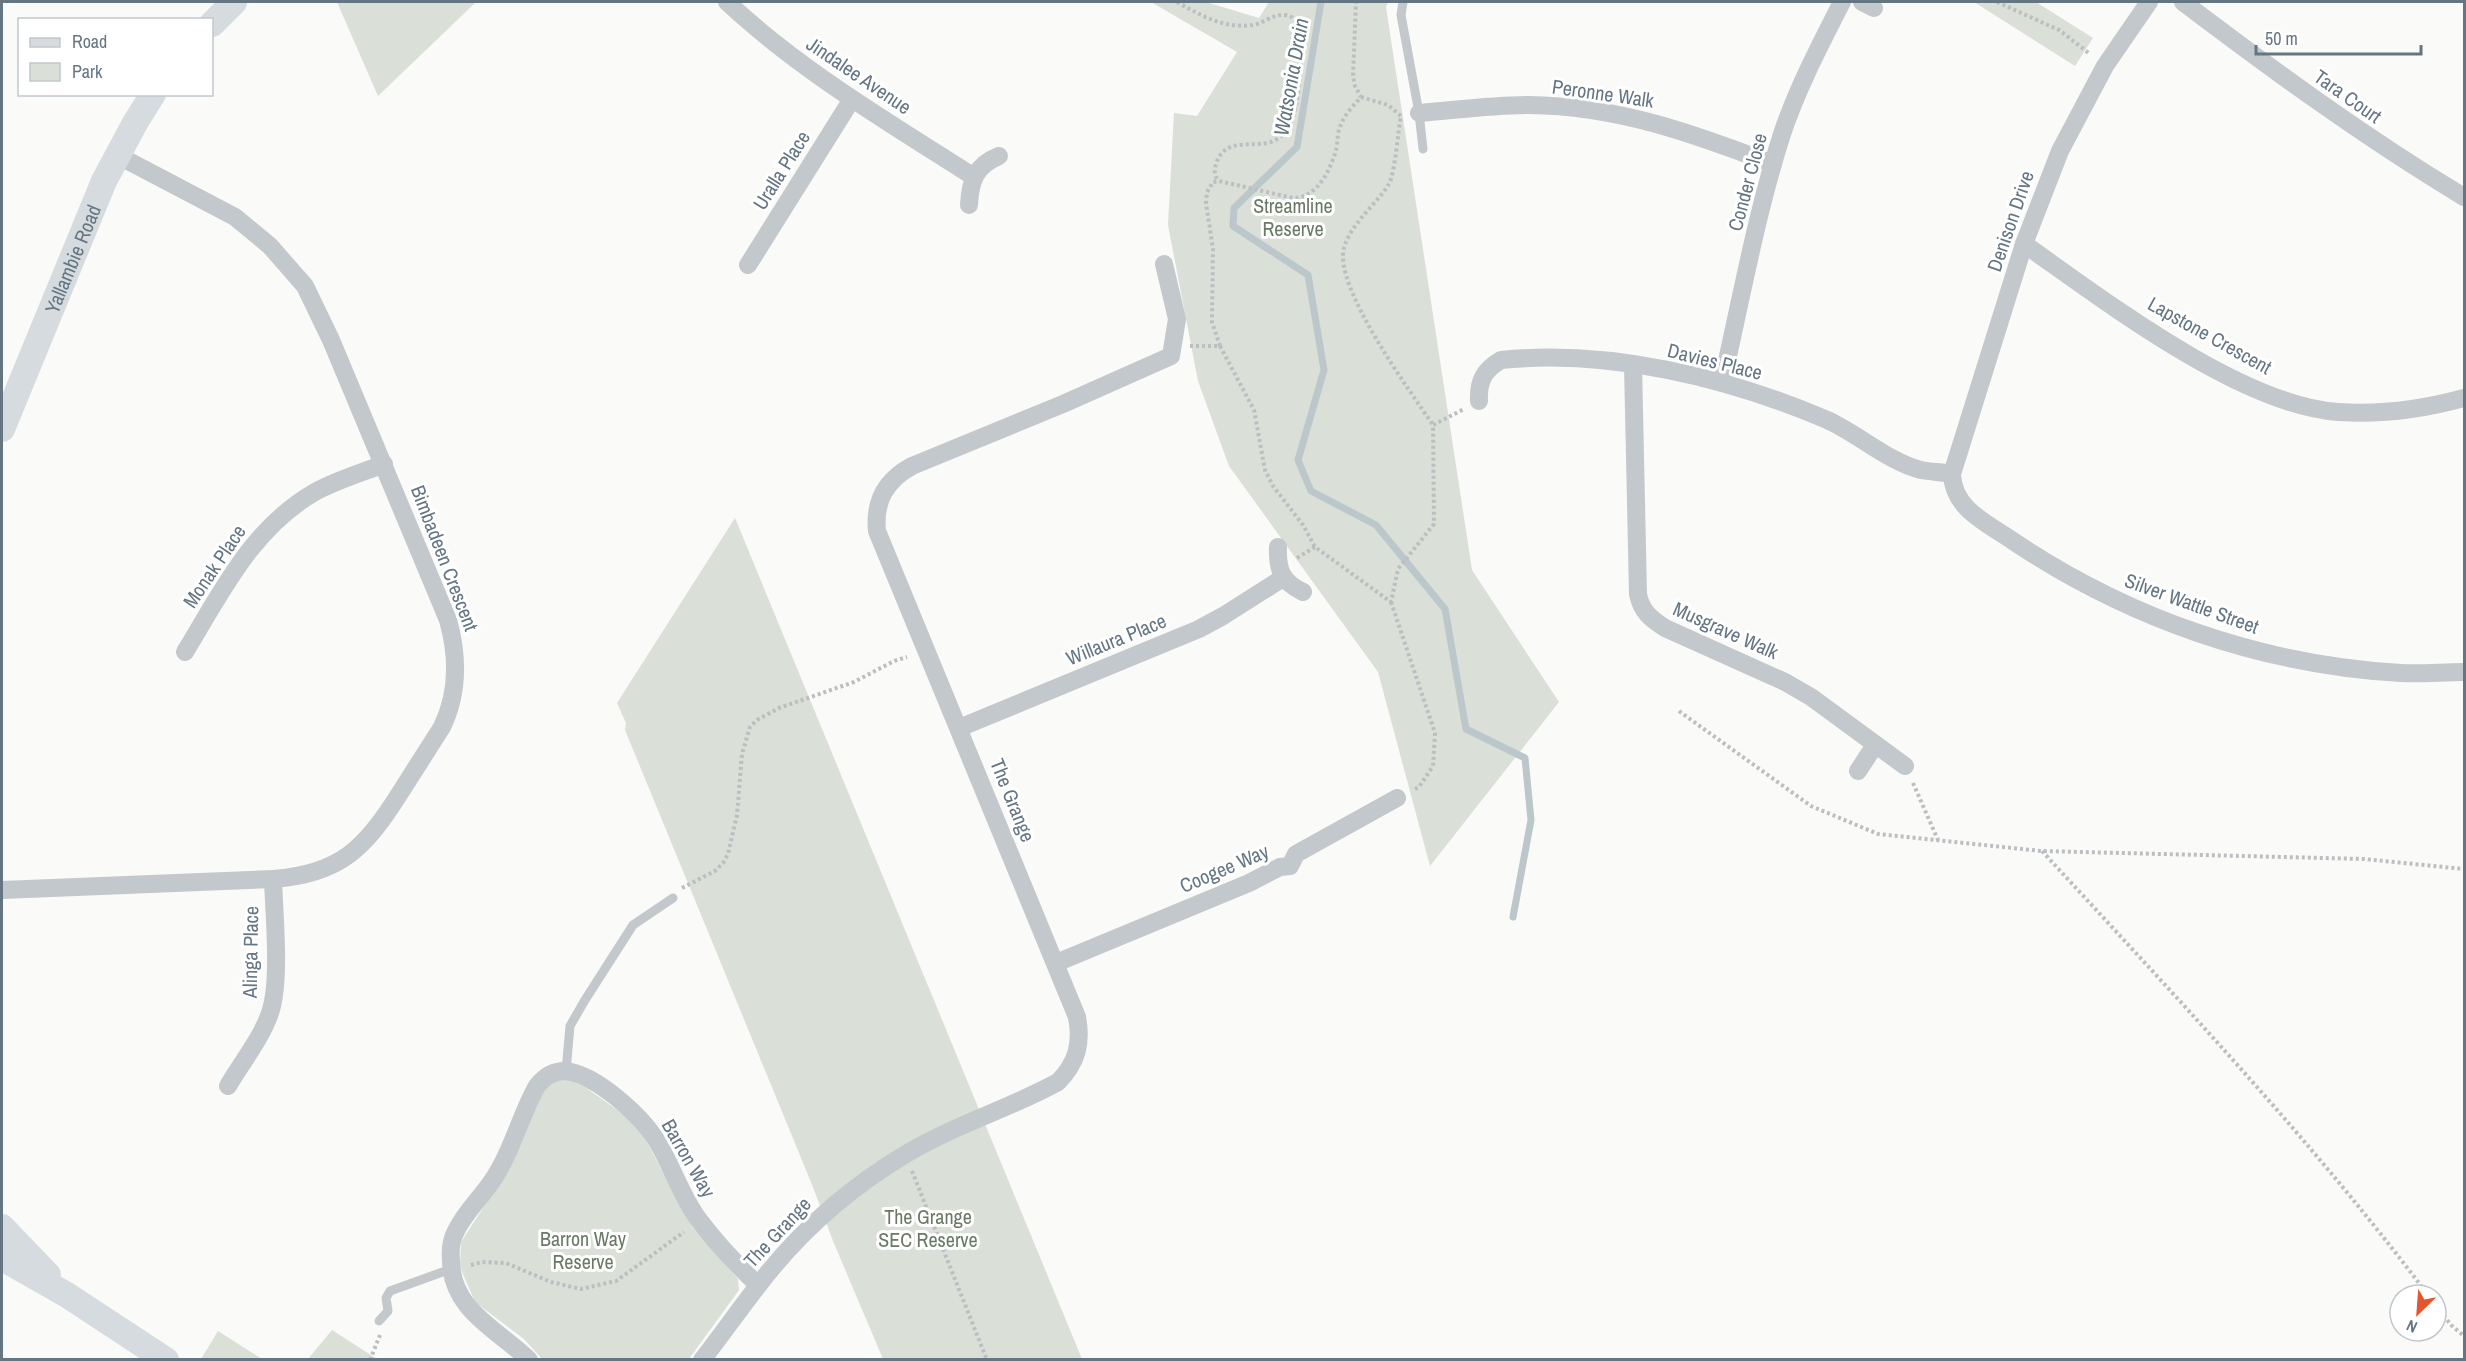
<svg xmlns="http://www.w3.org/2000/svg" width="2466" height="1361" font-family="'Archivo Narrow',sans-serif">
<rect width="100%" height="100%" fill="#fafaf8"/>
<g fill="#dadfd7">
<polygon points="337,2 476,2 378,96"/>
<polygon points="1151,2 1206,2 1259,18 1269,2 1388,2 1386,7 1472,570 1559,702 1430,866 1378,672 1229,466 1198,381 1168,225 1174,113 1197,116 1237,52"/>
<polygon points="1974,2 2036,2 2093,38 2075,66"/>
<polygon points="735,518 1082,1359 883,1359 833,1241 813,1187 625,730 626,723 617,703"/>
<polygon points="560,1079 569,1080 585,1087 627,1117 644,1137 692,1226 738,1279 739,1290 689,1359 542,1359 524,1339 475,1302 460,1267 461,1242 507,1171 540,1096 551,1083"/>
<polygon points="332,1330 377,1359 308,1359"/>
<polygon points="218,1331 262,1359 201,1359"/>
</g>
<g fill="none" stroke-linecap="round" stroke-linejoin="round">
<polyline stroke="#bbc7cb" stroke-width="7" points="1321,2 1297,147 1234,208 1233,226 1308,275 1324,370 1298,460 1311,491 1376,525 1445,609 1466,729 1525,758 1531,820 1513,917"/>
<g stroke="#bbbfc2" stroke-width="4" stroke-dasharray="3 3" stroke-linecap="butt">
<path d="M1177,2C1202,16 1224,29 1253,25C1264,23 1273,14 1284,15C1293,15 1298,22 1300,30C1299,59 1304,118 1280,137C1261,153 1226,132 1216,164C1214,171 1214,176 1219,181"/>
<polyline points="1997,2 2059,30 2090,54"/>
<path d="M1361,97L1388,105L1401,116C1398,131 1395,173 1389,184C1376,205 1351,223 1344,248C1333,286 1410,391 1433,425"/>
<polyline points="1190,346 1220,346 1254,410 1265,470 1273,486 1303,525 1315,547 1391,602 1398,569 1434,524 1433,425 1464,409"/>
<path d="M1220,346L1212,322L1213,249L1206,203L1207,192L1213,182L1219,181L1293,198C1317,198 1330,171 1336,150C1338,142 1337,134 1340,127C1344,115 1354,105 1361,97L1355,86L1353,76L1356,2"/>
<polyline points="1297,558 1315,547"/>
<polyline points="1391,602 1435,733 1433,766 1419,787 1413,790"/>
<polyline points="1679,711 1811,806 1878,834 2041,851 2364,859 2464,869"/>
<polyline points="1913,783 1938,840"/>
<path d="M2042,851C2174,995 2310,1138 2428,1295"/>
<polyline points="682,888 715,871 723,863 728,854 737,815 742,754 750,727 757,720 779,708 854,682 894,661 907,657"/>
<polyline points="912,1171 987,1360"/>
<polyline points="471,1265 482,1262 506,1263 551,1282 581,1289 616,1281 684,1232"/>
<polyline points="2436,1306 2451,1325 2464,1336"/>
<polyline points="370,1360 380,1335"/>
</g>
<g stroke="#c3c8cc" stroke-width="9">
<polyline points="1403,2 1401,15 1419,113 1423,149"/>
<polyline points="566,1071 570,1026 585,1000 633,925 673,898"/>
<polyline points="379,1321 388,1311 386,1298 390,1291 451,1269"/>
</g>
<g stroke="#c3c8cc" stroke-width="18">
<path d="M727,2C801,71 888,122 974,177"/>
<polyline points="1862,2 1874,8"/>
<path d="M2149,2L2105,66L2060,151L2024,244L1952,474C1953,509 1987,523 2013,541C2128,618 2261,665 2401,673C2422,674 2443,672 2464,672"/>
<path d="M2183,2C2274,71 2366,138 2464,197"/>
<path d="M1419,113C1456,110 1493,105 1529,105C1617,106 1692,133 1773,164"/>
<path d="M969,205C970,181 976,165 999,156"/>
<path d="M2024,244C2104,300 2240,405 2338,412C2380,415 2424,409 2464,398"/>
<polyline points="748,265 852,99"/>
<path d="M1633,365L1638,594C1641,611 1651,619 1665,628L1785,682L1811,697L1905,766"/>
<path d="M1722,383C1741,300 1756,215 1782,134C1797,89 1820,45 1842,2"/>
<path d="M1479,401C1478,381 1484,370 1501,360C1608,349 1726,377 1825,419C1856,432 1888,462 1921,470C1931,472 1942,472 1952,474"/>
<path d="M1278,547C1277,570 1282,582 1303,592"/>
<path d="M185,652C221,593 252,528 315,492C337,480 361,473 384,464"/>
<polyline points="959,728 1199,629 1223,616 1283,578"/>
<polyline points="1858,771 1875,745"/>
<path d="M2,890L273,879C341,874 365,848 400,793C414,771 428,749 442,727C459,692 458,656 448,620L331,340L305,286L270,246L235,217L117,155"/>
<polyline points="1056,963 1249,883 1280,867 1290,866 1296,854 1397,798"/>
<path d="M228,1086C242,1062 261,1039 270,1013C281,981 274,915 273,879"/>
<path d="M529,1360C497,1329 451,1310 451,1260C450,1250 451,1241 455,1233C464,1213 480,1199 492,1181C512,1152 520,1116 537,1086C544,1077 553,1071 565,1071C596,1074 643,1117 658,1143C673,1168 681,1196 699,1220C717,1244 737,1265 758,1285"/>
<path d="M702,1360C721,1336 738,1311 757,1287C797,1234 849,1188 906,1154C954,1125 1009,1109 1058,1082C1077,1063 1082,1043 1077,1017L877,531C874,501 886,480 912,466L1063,404L1171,356L1177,319L1164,264"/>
</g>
<g stroke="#d6dbdf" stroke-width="26">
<polyline points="212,24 234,2"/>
<path id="s1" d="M2,429L104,181L135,123L153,94"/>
<polyline points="2,1227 48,1275"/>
<polyline points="2,1258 67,1295 166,1360"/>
</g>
</g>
<g text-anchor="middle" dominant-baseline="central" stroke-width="6" stroke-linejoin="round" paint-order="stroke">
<g font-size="20" fill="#657683" stroke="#fff">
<text transform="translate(859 75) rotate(34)">Jindalee Avenue</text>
<text transform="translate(1603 93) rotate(8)">Peronne Walk</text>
<text transform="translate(2348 96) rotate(35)">Tara Court</text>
<text transform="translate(781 170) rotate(-58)">Uralla Place</text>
<text transform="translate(1747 182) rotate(-75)">Conder Close</text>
<text transform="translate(2010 221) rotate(-71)">Denison Drive</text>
<text stroke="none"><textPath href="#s1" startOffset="184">Yallambie Road</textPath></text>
<text transform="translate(2210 335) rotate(29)">Lapstone Crescent</text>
<text transform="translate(1715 361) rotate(14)">Davies Place</text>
<text transform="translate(445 558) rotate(69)">Bimbadeen Crescent</text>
<text transform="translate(214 566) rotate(-56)">Monak Place</text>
<text transform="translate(2192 603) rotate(20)">Silver Wattle Street</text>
<text transform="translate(1726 630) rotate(24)">Musgrave Walk</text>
<text transform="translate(1116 639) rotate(-22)">Willaura Place</text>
<text transform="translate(1013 800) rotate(68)">The Grange</text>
<text transform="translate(1224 868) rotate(-23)">Coogee Way</text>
<text transform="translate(250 952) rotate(-89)">Alinga Place</text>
<text transform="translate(689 1158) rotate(60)">Barron Way</text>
<text transform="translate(777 1232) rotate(-47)">The Grange</text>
</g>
<g font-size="20" fill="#687a64" stroke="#fff">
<text x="1293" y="205">Streamline<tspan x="1293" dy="23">Reserve</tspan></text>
<text x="928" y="1216">The Grange<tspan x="928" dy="23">SEC Reserve</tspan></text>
<text x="583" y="1238">Barron Way<tspan x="583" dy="23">Reserve</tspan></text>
</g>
<g font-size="21" font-style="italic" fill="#60757c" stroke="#fff">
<text transform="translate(1291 77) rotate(-80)">Watsonia Drain</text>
</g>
</g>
<rect width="2466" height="1361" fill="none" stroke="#657683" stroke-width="6"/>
<rect x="18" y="18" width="195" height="78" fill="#ffffff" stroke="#c1c8cd" stroke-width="1.5"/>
<rect x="30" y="38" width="30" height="9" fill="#d6dbdf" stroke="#c1c8cd" stroke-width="1.5"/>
<text x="72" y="48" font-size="18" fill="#657683">Road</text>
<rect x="30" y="63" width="30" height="18" fill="#dadfd7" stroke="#c1c8cd" stroke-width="1.5"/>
<text x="72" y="78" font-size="18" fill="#657683">Park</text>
<g transform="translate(2418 1313) rotate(205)"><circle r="28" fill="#ffffff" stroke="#c1c8cd" stroke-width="1.5"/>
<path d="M0-4.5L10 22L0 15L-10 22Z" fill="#e4572e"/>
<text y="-9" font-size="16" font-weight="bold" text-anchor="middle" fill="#657683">N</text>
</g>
<path d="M2256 45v9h165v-9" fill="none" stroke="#657683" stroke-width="3"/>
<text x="2265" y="45" font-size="18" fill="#657683" stroke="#ffffff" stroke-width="4.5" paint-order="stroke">50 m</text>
</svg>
